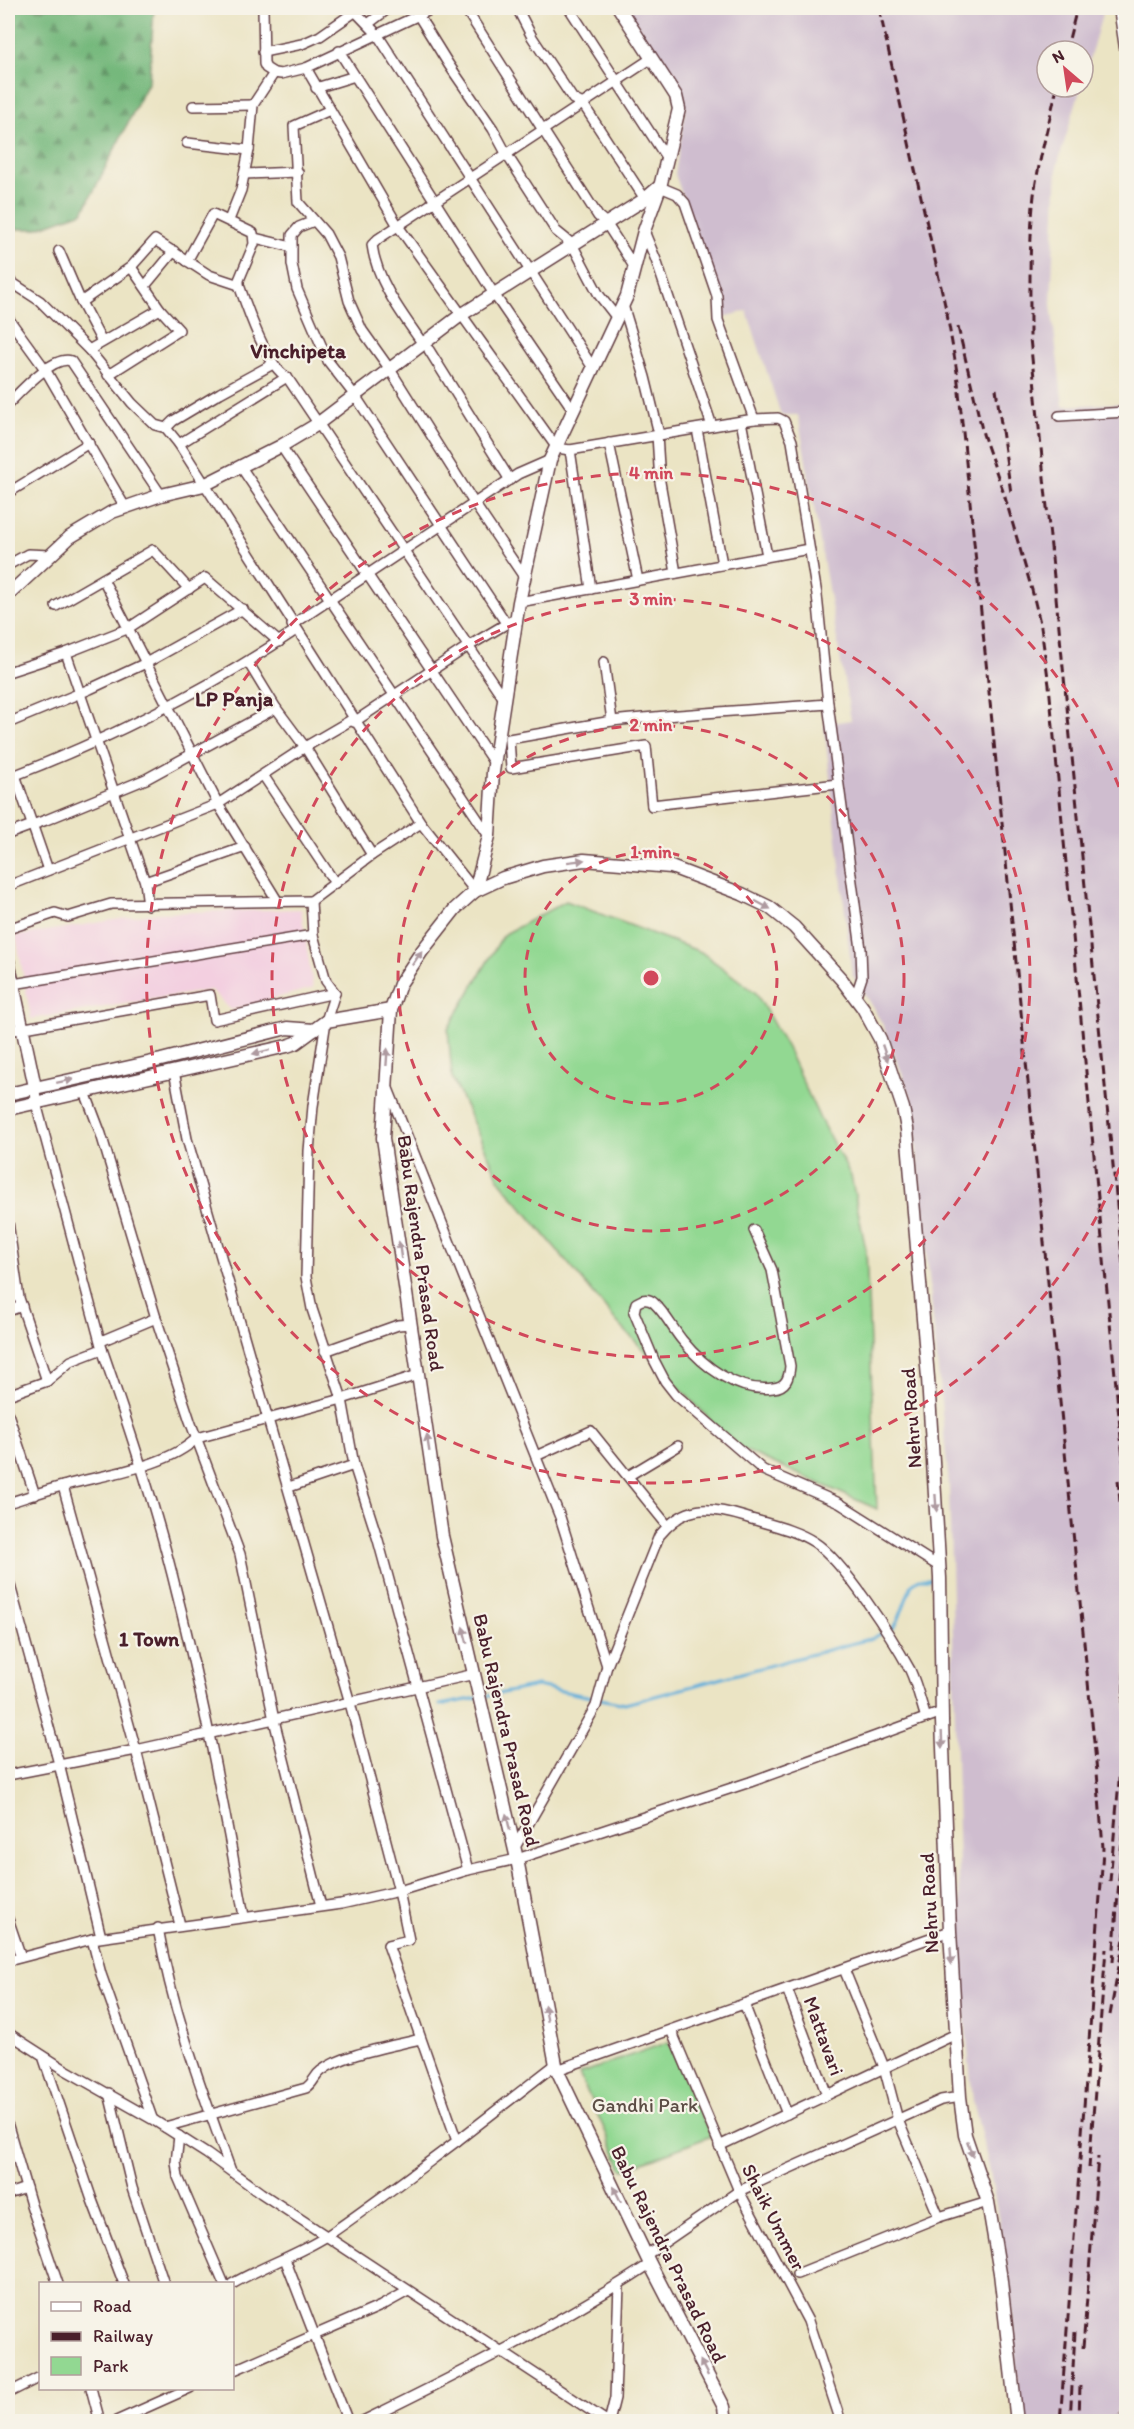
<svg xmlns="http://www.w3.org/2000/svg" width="1134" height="2429" font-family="Itim,sans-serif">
<defs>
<pattern id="forest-firs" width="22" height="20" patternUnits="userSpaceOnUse" patternTransform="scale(1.5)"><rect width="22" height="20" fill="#75b87c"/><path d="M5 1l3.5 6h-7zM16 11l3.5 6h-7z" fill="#629566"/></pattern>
</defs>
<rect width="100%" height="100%" fill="#f7f3e8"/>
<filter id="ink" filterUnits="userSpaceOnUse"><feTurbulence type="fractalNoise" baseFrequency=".0167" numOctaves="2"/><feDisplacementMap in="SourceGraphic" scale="12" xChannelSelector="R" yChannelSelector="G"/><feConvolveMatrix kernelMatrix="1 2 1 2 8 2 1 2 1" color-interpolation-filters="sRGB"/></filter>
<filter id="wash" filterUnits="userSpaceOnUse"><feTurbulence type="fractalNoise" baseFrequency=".008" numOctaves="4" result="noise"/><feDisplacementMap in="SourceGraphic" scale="24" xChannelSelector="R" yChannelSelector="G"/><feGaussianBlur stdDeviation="1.35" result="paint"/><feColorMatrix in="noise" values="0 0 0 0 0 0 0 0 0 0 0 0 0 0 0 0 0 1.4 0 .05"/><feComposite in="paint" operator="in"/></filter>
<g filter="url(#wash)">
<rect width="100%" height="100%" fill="#ebe4c4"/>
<polygon fill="#f3cfe0" points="301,909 313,988 231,1010 211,990 31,1019 16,936 157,913"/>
<polygon fill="#cfbdcf" points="627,8 1104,8 1083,81 1083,51 1047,51 1047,87 1081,87 1057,166 1051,304 1063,406 1126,403 1126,2378 1114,2421 1020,2421 1009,2279 990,2171 973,2101 962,1989 949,1485 912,1099 882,1023 852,974 824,724 851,720 798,415 781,415 747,311 724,317 675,174 686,108"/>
<g fill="#92d892" stroke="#6e7c5e" stroke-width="1.5">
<polygon points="566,901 701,952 756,993 787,1048 820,1119 851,1176 866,1250 877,1509 735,1446 617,1322 500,1181 452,1077 448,1029 503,935"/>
<polygon points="668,2042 711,2136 623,2170 579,2074"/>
</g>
<polygon fill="url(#forest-firs)" stroke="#606c54" stroke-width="1.5" points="8,8 154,8 149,81 83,212 35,229 8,229"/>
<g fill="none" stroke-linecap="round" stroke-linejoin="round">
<g stroke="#60afda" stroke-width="3">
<polyline points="484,1697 537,1686 625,1704 873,1638 894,1627 898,1621 912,1584 919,1579 930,1579"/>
<polyline points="440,1705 478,1698"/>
</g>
</g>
</g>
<g filter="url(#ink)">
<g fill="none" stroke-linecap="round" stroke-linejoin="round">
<defs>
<g id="minor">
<polyline points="263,8 264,64 266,68 274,73 281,74 306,68 434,8"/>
<polyline points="352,8 377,34 593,368"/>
<polyline points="465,8 598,216 606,223 635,268"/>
<polyline points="517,8 532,37 573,99 583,104 645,199"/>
<polyline points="569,8 666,157"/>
<polyline points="418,15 449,65 493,129 507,155 556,231 572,244 599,295 617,318"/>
<polyline points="368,24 389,8"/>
<polyline points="339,51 494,294 574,411"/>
<polyline points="263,52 302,44 320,36 356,11"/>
<polyline points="306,68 398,226 557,448 570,450 754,419 778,418 784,421 792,441 817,595 828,704 861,949 862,977 855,998"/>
<polyline points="316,88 355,76"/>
<polyline points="193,106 253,105"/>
<polyline points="330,110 294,126 298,202 326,234 338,257 349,301 362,330 389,368 474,503 524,577"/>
<polyline points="187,143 249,150"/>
<polyline points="244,174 298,172"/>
<polyline points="660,187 677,194 685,203 717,296 718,320 754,419"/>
<polyline points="229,220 241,190 249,150 253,105 274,73"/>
<polyline points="314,221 299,227 292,235 292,264 297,289 328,361 356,397 506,623"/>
<polyline points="644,231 656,260 712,426"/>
<polyline points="255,238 292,247"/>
<polyline points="59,251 81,302 102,342"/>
<path d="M187,261L213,214L253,233L254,244L239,280V285C247,308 267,367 287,377L504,699"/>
<polyline points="8,280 40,301 89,350 132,403 155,425 166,428 179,444 421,823 475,891"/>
<polyline points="145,286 174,251"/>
<polyline points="81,302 131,267 155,240 209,275 239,285"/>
<polyline points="623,305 645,377 659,434"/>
<polyline points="8,318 45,369 125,507"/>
<path d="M423,344C402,314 377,282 372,245L378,239L652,58"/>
<polyline points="89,350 160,309 131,267"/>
<polyline points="429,350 510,480"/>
<polyline points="108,375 179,330 160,309"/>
<path d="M8,404C20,392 53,355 71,361L161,495"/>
<polyline points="1059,416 1126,412"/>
<polyline points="741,421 767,556"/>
<polyline points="166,428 173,421 220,393 273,364"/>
<polyline points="697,429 722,564"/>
<polyline points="657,435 660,482 676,573"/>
<polyline points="609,443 638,580"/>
<polyline points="179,444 287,377"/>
<polyline points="281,446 494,763"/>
<polyline points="570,450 591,589"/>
<polyline points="241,467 489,836"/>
<polyline points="8,493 89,443"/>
<polyline points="8,565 28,554 50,555"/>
<polyline points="103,579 218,804 278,902"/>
<polyline points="519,602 809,549"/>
<polyline points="56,606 153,550 189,589"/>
<polyline points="292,625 518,474 550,460"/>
<polyline points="66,653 145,882 148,905"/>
<polyline points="604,662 612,721 509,739 511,768 646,746 652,806"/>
<polyline points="8,672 66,653 127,629 205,578 279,642"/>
<polyline points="276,708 305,747 372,855"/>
<path d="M612,721C684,713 756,710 828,704"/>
<polyline points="354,722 467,647 511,621"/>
<polyline points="8,723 90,689 146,663 243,609"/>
<polyline points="15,775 48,870"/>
<polyline points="263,775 335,883"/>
<path d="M8,778C109,739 206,691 296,630"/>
<polyline points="652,805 838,784"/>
<polyline points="8,834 46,820 146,779 276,708 248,662"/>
<polyline points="145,882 245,847"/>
<polyline points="8,886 218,804 305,747 353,719"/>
<polyline points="311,901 372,855 421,823"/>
<polyline points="8,929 55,913 68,917 111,904 311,901 313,935 13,984"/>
<polyline points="313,935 326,981 335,993 326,1021 313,1106 309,1151 306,1277 312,1309 342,1399 354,1465 378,1540 468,1870"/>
<polyline points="8,1031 210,995 214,1020 335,993"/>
<path d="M174,1071L187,1139L350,1703L399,1891L409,1940L388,1945L457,2141C414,2173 371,2206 327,2236C297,2255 263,2266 232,2284"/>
<polyline points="387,1086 560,1517 607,1666"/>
<polyline points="85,1092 101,1134 156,1318 101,1341"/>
<polyline points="8,1222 19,1298 47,1381"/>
<path d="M754,1230L772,1270L790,1366C789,1378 786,1387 773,1388C737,1393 703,1366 682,1340C673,1329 665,1313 654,1303C651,1300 647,1299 642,1300L636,1303L634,1312L654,1360L665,1381L676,1395L763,1470L839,1503L940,1567"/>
<polyline points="8,1311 22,1306"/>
<polyline points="156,1318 190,1421 240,1554 274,1720 321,1906"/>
<path d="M102,1349C130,1430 157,1511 177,1594C204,1700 224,1808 244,1916"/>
<polyline points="325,1351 398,1325 411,1324"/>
<polyline points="8,1395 47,1381 71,1361 102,1349 36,1103 35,1087"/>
<polyline points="8,1414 35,1495"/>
<polyline points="536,1456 591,1431 667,1525"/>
<polyline points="628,1476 678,1446"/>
<polyline points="63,1486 136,1750 180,1925"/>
<polyline points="289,1487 354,1465"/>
<path d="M8,1503C27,1497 46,1490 66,1485C106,1474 167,1467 197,1438L342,1399L418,1375"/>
<polyline points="8,1578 59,1764 101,1937"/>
<polyline points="8,1775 136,1750 475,1674"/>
<path d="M514,1849L596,1706L607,1666L659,1536C685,1504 708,1506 745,1517C767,1524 794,1529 814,1542C843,1560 893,1639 910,1670C917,1685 921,1703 926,1718"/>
<polyline points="8,1919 21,1957"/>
<path d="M158,1928C173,2013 202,2091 231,2171"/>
<polyline points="92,1939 101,1974 152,2118"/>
<polyline points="8,1961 92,1939 341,1904 399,1891 468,1870 517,1859 750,1782 942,1712"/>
<polyline points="844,1969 884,2067 898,2120 939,2217"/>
<polyline points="787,1989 827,2095"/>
<polyline points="744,2004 787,2114"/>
<polyline points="671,2030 739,2191 808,2321 841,2422"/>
<polyline points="8,2033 64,2069 152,2119 207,2154 261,2193 608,2422"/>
<polyline points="43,2056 92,2200 124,2284"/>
<polyline points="557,2070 950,1931"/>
<polyline points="109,2093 132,2188 164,2284"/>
<polyline points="8,2126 31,2205 58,2284"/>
<path d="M165,2127L306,2088C314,2083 314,2076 321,2071C342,2054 393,2046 420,2039"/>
<polyline points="179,2136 176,2162 178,2177 224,2284"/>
<polyline points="457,2141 556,2064"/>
<polyline points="719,2146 956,2034"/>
<polyline points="8,2194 26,2188"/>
<polyline points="646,2255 739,2191 941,2100 960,2097"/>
<polyline points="285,2259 348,2422"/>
<polyline points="797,2274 939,2217 988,2202"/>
<polyline points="232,2371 381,2306 408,2291"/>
<polyline points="91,2388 100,2422"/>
<polyline points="8,2393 40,2377"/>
<polyline points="114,2422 190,2388"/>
<path d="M361,2422C459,2374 559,2324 650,2264"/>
<polyline points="609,2422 615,2398 619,2285"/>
</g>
<g id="tertiary">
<polyline points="1120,8 1126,48"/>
<polyline points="8,595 70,537 112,512 161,495 204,485 281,446 316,425 461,315 645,199 659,187"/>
<polyline points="475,891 489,836 493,772 519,602 550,460 627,296 644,231 660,187 679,109 676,96 619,8"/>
<polyline points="8,961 35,1087"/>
<polyline points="8,1094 161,1060 287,1028 314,1030"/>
<polyline points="8,1109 287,1046 296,1043 326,1021 391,1010"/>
<polyline points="726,2422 724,2407 650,2264 557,2070 517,1859 442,1536 383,1138 391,1010 400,984 422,951 455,909 475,891 503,878 543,866 584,860 671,867 742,894 769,907 794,927 842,980 863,1008 880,1039 903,1108 907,1129 928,1378 940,1578 942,1721 950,1931 960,2097 965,2135 988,2202 1000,2273 1017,2422"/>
</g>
<polyline id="secondary" points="1126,2422 1126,2420"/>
</defs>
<use href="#minor" stroke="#623d42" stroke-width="12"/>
<use href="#tertiary" stroke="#623d42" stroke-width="15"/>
<use href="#secondary" stroke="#623d42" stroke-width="16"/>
<use href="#minor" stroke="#fff" stroke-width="9"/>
<use href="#tertiary" stroke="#fff" stroke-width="12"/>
<use href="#secondary" stroke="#fff" stroke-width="14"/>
<g stroke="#4a1f2b" stroke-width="3" stroke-dasharray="9 4.5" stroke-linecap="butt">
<polyline points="879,8 947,314 957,372 1097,1772 1103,1848 1101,1883 1060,2422"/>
<polyline points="1066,51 1077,8"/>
<path d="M1057,87C1049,123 1039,159 1034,195C1029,242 1030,290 1030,338L1126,1295"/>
<polyline points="958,327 983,434 1004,494 1032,590 1041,627 1049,685 1126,1490"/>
<polyline points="996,389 1011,493"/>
<polyline points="1118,1480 1126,1567"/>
<polyline points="1110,1881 1119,1781 1126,1641"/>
<polyline points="1113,1962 1123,1825"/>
<polyline points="1110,2015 1126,1928"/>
<polyline points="1089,2168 1106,1949"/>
<polyline points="1083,2348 1098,2157"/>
<polyline points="1070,2422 1075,2332"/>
<polyline points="1079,2422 1080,2384"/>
</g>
</g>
<defs><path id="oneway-solid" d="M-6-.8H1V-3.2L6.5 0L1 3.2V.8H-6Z" transform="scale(1.5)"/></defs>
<g fill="#ae9aa0">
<use href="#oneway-solid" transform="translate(576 861) rotate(-7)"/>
<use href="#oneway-solid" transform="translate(763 905) rotate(28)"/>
<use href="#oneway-solid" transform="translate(417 958) rotate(-56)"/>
<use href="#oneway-solid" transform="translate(261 1052) rotate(167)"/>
<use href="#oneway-solid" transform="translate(885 1053) rotate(71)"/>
<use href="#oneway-solid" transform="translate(387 1057) rotate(-86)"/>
<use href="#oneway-solid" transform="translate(65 1081) rotate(-12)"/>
<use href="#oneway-solid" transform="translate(400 1250) rotate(-98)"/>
<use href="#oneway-solid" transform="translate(428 1443) rotate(-99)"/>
<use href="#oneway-solid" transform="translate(936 1503) rotate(86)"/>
<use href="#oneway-solid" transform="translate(465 1635) rotate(-105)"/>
<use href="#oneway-solid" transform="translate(942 1740) rotate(88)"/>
<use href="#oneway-solid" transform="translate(508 1822) rotate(-103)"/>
<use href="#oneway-solid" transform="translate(951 1956) rotate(86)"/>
<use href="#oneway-solid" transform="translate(546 2013) rotate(-101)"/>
<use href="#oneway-solid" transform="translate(970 2149) rotate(71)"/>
<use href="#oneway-solid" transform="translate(617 2194) rotate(-116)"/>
<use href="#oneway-solid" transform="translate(704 2368) rotate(-117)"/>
</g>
</g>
<g fill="none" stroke="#d1495b" stroke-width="3" stroke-dasharray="10 8">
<circle cx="651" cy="978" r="126"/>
<circle cx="651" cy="978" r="253"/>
<circle cx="651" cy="978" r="379"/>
<path d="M1126 1151A505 505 0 1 1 1126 805"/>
</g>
<g text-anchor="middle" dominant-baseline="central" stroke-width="4.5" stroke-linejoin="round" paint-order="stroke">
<g font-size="20" fill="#4a1f2b" stroke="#f7f3e8">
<text transform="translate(421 1253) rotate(82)">Babu Rajendra Prasad Road</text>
<text transform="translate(911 1418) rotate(-94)">Nehru Road</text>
<text transform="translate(507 1730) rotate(77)">Babu Rajendra Prasad Road</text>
<text transform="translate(929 1903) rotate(-93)">Nehru Road</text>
<text transform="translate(824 2036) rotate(70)">Mattavari</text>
<text transform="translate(774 2217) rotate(63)">Shaik Ummer</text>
<text transform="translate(669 2254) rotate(64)">Babu Rajendra Prasad Road</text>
</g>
<g font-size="20" fill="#5c4d45" stroke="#f7f3e8">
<text x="645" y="2105">Gandhi Park</text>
</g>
<g font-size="21" font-weight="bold" fill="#4a1f2b" stroke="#f7f3e8">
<text x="298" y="350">Vinchipeta</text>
<text x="234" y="698">LP Panja</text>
<text x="149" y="1638">1 Town</text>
</g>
</g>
<circle cx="651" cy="978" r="9" fill="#d1495b" stroke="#f7f3e8" stroke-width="3"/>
<g font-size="18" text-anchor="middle" font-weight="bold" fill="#d1495b" stroke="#f7f3e8" stroke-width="4.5" stroke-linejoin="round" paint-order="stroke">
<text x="651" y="479">4 min</text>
<text x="651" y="605">3 min</text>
<text x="651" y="731">2 min</text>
<text x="651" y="858">1 min</text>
</g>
<rect width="1134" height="2429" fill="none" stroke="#f7f3e8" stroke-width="30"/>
<rect x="39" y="2282" width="195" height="108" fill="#f7f3e8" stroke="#b29e9c" stroke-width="1.5"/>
<rect x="51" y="2302" width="30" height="9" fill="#ffffff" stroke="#b29e9c" stroke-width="1.5"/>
<text x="93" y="2312" font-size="18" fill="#4a1f2b">Road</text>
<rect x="51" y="2332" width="30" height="9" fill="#4a1f2b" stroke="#b29e9c" stroke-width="1.5"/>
<text x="93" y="2342" font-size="18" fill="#4a1f2b">Railway</text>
<rect x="51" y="2357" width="30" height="18" fill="#92d892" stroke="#b29e9c" stroke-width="1.5"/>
<text x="93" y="2372" font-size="18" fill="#4a1f2b">Park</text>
<g transform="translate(1065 69) rotate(331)"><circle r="28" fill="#f7f3e8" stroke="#b29e9c" stroke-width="1.5"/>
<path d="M0-4.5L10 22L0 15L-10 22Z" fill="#d1495b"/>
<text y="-9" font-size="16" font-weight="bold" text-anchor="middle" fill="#4a1f2b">N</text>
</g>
</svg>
